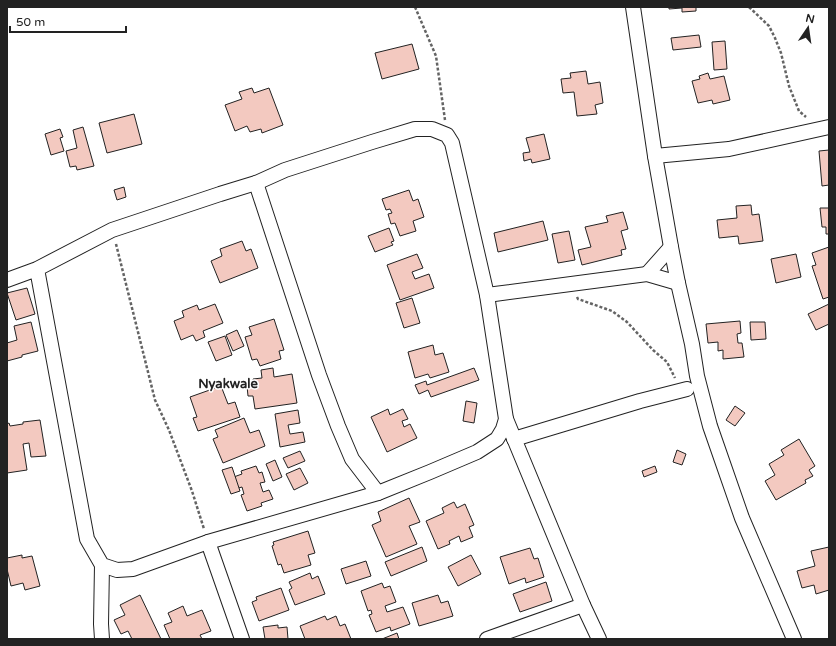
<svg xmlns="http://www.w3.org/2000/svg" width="836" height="646" font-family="'Varela Round',sans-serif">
<rect width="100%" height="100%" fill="#fff"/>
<g fill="#f3c9c0" stroke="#222">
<polygon points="669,7 697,7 696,7 696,11 682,12 682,8 669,9"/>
<polygon points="699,35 701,47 673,50 671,38"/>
<polygon points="725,41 727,69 714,70 712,42"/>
<polygon points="412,44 419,69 382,79 375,53"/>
<polygon points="586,71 588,84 600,82 603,103 595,105 597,114 577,116 574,92 563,93 561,79 571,78 570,73"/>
<polygon points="708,73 710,79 724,76 730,100 713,104 712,100 698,103 692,81 700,79 699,76"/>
<polygon points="252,88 254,93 269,88 283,125 262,133 261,129 250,132 247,126 235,131 225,105 242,99 239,92"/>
<polygon points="134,114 142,144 107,153 99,123"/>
<polygon points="83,127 94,166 77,170 76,166 70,167 66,151 77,148 73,130"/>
<polygon points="60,129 63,137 60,138 64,151 51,155 45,134"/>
<polygon points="544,134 550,159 532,163 531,159 524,161 523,153 530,152 526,138"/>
<polygon points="829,150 829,185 822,186 819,151"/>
<polygon points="124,187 126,197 117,200 114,190"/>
<polygon points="409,190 413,201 418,199 424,217 413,221 416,231 400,236 395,223 391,224 388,214 392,213 390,209 386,210 382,199"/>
<polygon points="751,205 752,215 759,214 763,241 739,244 738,236 719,238 717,220 737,218 736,206"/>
<polygon points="820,208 829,208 829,234 826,234 826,227 822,227"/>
<polygon points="623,212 628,229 621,231 626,249 621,250 622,255 582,265 578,250 591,247 585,227 608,222 606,216"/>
<polygon points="543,221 548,240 498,252 494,233"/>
<polygon points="389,228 394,241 391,242 393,245 375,252 368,236"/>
<polygon points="569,231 575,260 558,263 552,234"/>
<polygon points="242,241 246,251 251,249 258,268 220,283 211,261 222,256 220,249"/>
<polygon points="829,247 829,297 823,299 812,266 816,265 812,253"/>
<polygon points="417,254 423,268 412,272 415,279 429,274 434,288 400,300 387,265"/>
<polygon points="796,254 801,277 776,283 771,259"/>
<polygon points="27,288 35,314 16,320 7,293"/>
<polygon points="412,298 420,323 404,328 396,303"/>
<polygon points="215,304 223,323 203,331 205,337 196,341 193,335 181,340 174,321 184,317 182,311 197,305 199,310"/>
<polygon points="829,304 829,324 816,330 808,314"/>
<polygon points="274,319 284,350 279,351 281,359 260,366 257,359 252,360 245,337 252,335 249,327"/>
<polygon points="740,321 741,333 737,334 738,343 742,343 744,357 723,359 723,350 718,351 718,342 708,343 706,324"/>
<polygon points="31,322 38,351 22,355 22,357 7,361 7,343 17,340 14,326"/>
<polygon points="750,322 765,322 766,339 751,340"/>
<polygon points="237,330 244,346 233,351 226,335"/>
<polygon points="225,336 232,355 216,361 208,342"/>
<polygon points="433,345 435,355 443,353 449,372 430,378 428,374 415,378 408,352"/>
<polygon points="273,368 274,377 292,374 297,403 255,409 253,396 248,396 247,386 254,385 253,379 262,378 261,370"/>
<polygon points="474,368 479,380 431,397 428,390 419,394 415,385 426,381 427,385"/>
<polygon points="221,386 228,404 235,402 240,417 198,431 193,418 197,417 190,397"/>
<polygon points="466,401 477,403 474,423 463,421"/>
<polygon points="735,406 745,413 735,426 726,420"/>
<polygon points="388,409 390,415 403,409 408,419 402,421 404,427 410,424 417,438 387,452 371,417"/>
<polygon points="298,410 300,423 288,425 290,434 303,432 305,442 280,447 275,414"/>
<polygon points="244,418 250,433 259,430 265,446 223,463 213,439 218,437 215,430"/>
<polygon points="40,420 46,456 31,457 29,443 23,444 27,470 7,473 7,424 9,423 10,426 23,424 23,422"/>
<polygon points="799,439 815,466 809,470 813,476 805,480 806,483 776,500 765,481 775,475 769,464 784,455 781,450"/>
<polygon points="677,450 686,454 682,465 673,462"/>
<polygon points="300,451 305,461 288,468 283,458"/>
<polygon points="275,460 282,477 273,481 266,464"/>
<polygon points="256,466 259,473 262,472 265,482 260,483 263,492 269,490 273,499 261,503 262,506 247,511 241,495 244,494 242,487 235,489 231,478 242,474 241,471"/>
<polygon points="655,466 657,472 644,477 642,471"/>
<polygon points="232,467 240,491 231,494 222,470"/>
<polygon points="300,468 308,483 294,490 286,474"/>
<polygon points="409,498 420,522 409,526 417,544 386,557 372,525 381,521 378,512"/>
<polygon points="454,502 457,508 465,504 474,525 469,527 473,537 461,542 459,536 449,541 450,544 438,549 426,521 444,513 442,508"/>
<polygon points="308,531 315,553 308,555 311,565 284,573 281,564 278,565 272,546 274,545 273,542"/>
<polygon points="422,547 427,561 391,576 385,562"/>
<polygon points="829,547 829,590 816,594 814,585 802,588 797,571 815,566 811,551"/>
<polygon points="530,548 534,559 538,558 544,577 526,583 525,578 509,584 500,557"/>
<polygon points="22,555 22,558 32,556 40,586 25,590 23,583 11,586 7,569 7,558"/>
<polygon points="471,555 481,574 458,586 448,567"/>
<polygon points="366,561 371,576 346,584 341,569"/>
<polygon points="310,573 312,579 318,576 325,594 295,605 289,590 292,588 289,582"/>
<polygon points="546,582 552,601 520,612 513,594"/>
<polygon points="382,583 384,588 390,586 396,602 385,606 387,612 403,607 410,624 391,631 390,627 376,632 369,615 372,614 371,610 368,611 361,591"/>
<polygon points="281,588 289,610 259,621 252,602 257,600 256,597"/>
<polygon points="140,595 161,639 132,639 128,631 121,634 114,620 125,615 120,605"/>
<polygon points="438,595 441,603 448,601 453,616 419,626 412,603"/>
<polygon points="183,606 187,616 202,610 211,631 200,635 202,639 170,639 164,625 172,622 168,613"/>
<polygon points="325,616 327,620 336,616 340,626 345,624 351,639 305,639 300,626"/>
<polygon points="278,625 278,628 287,627 288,639 265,639 263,627"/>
<polygon points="397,633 399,639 382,639"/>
</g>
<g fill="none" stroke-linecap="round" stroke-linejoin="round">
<defs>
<g id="minor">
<polyline points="633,7 655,156 671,247 678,283 692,344 697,376 710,426 742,518 794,639"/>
<polyline points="655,156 729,149 829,127"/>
<polyline points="256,183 319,375 338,426 352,459 378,493"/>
<polyline points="647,274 671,247"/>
<polyline points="7,280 37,269 112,230 220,194 256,183 285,170 372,142 415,129 432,129 447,135 452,143 487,295 506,419 503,429 497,439 477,452 430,472 378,493 208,542 133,569 117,570 102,565 87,539 37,269"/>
<polyline points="487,295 647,274 678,283"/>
<polyline points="506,419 583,605 599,639"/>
<polyline points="514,439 640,401 687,389"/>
<polyline points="208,542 242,639"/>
<polyline points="102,639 101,624 102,565"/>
<polyline points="487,639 583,605"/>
</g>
</defs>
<use href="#minor" stroke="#222" stroke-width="16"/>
<g stroke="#646464" stroke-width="2.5" stroke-dasharray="3 2" stroke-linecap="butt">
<polyline points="415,7 436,56 445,120"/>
<polyline points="749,7 769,26 775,38 781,53 789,86 799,111 806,117"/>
<polyline points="116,244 155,400 169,430 192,491 204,529"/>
<polyline points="577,297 578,299 612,311 627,322 653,350 667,362 675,378"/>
</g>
<use href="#minor" stroke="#fff" stroke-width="14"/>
</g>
<g text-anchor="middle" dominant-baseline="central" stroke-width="3" stroke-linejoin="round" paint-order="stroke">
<g font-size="13" font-weight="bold" fill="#222" stroke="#fff">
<text x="228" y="384">Nyakwale</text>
</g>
</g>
<rect width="836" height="646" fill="none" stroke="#222222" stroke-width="16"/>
<g transform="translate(808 28) rotate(13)" stroke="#ffffff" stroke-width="3" paint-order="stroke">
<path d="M0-3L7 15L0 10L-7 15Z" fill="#222222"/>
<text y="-6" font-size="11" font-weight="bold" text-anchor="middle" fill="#222222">N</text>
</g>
<path d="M10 26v6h116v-6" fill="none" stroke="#222222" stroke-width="2"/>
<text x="16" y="26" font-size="12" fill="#222222" stroke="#ffffff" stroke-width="3" paint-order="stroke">50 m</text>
</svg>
